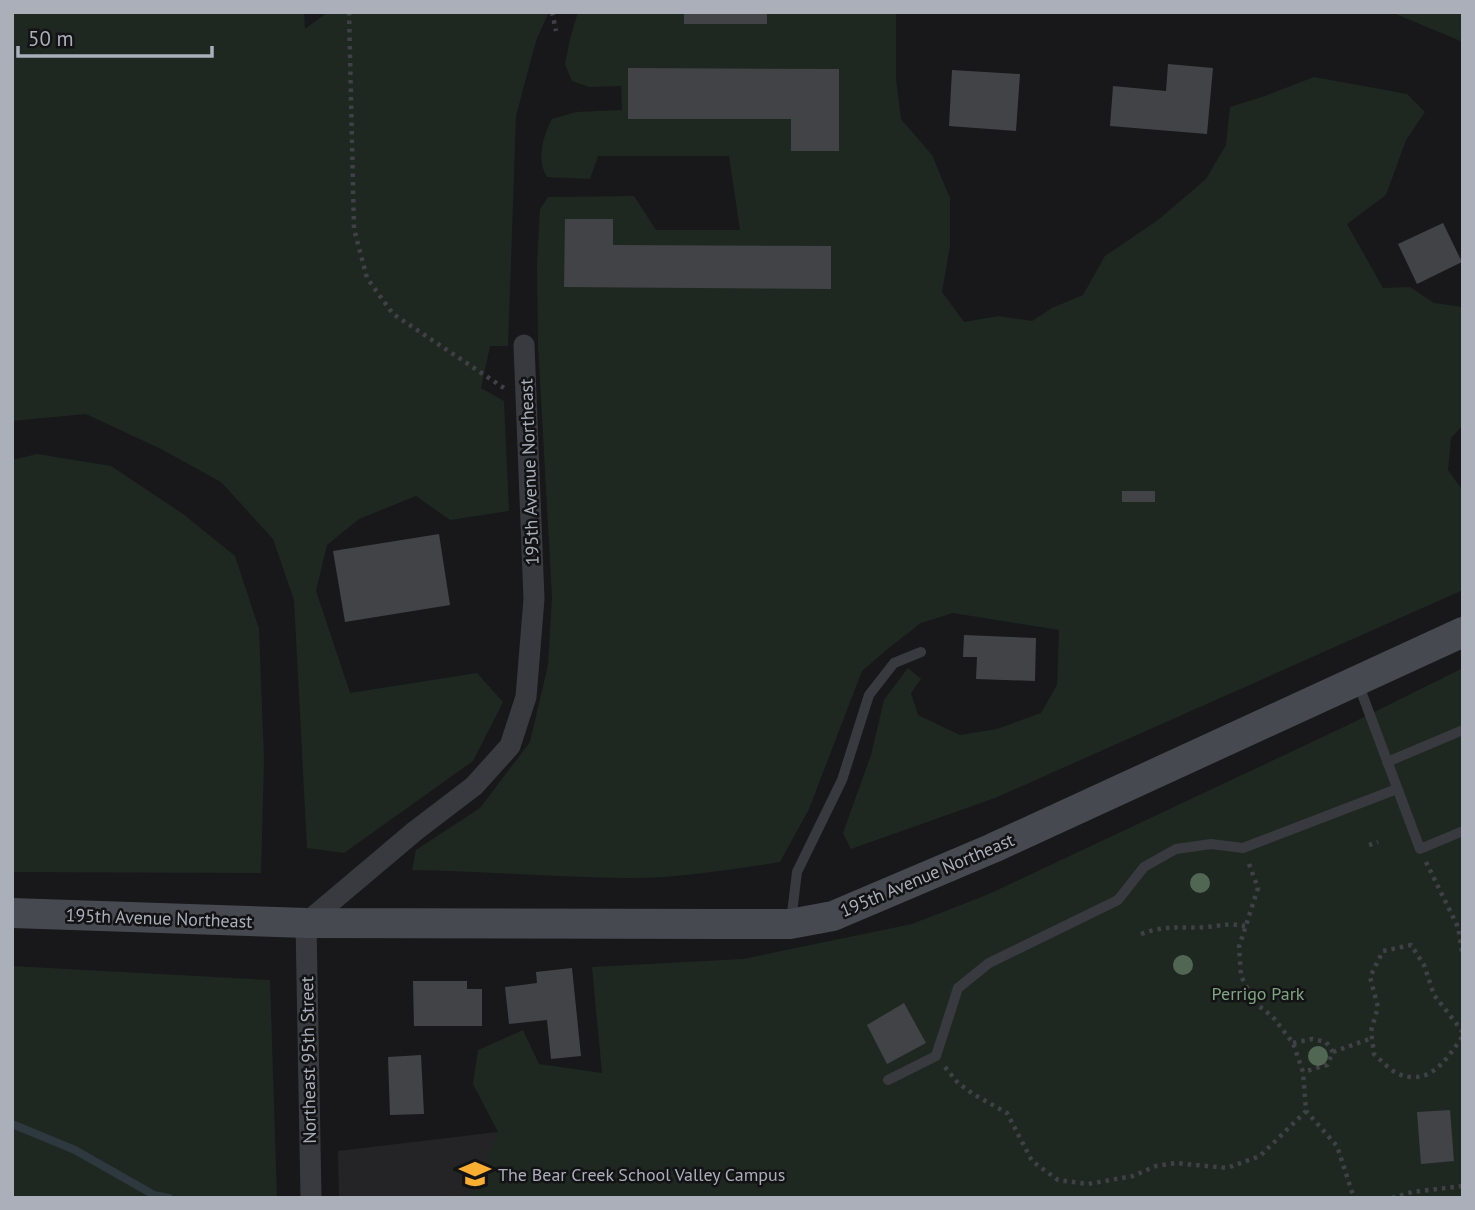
<svg xmlns="http://www.w3.org/2000/svg" width="1475" height="1210" font-family="'PT Sans',sans-serif">
<rect width="100%" height="100%" fill="#18181a"/>
<polygon fill="#242427" points="606,1119 613,1198 339,1198 338,1151"/>
<g fill="#1f2820">
<polygon points="12,12 304,12 305,29 328,12 549,12 536,41 516,116 508,346 490,346 481,388 504,401 509,511 450,520 416,496 359,519 327,545 316,591 350,693 477,673 503,702 473,761 344,853 307,848 294,600 273,539 221,482 161,449 86,414 12,421"/>
<path d="M578,12H896V79L901,119L932,155L950,198V246L942,292L964,322L999,316L1032,321L1052,308L1083,295L1105,256L1158,220L1206,179L1226,145L1230,107L1262,97L1314,77L1407,94L1425,112L1406,140L1386,195L1347,224L1383,288L1410,287L1434,303L1463,307V425L1451,438L1448,470L1463,491V590L995,798L851,849L843,833L871,755L884,700L908,668L921,679L911,693L918,715L960,735L997,729L1041,713L1057,685L1059,630L953,613L921,623L890,647L862,671L809,809L780,862C728,870 674,879 621,878C551,877 482,871 412,870L416,850L480,808L530,742L548,665L552,597L538,345L537,263L540,209L548,197L634,196L656,230H740L729,156H598L590,179L547,177C536,160 543,136 552,119L576,112L622,110L621,86L589,87L572,81L565,64L570,39Z"/>
<polygon points="1391,12 1463,12 1463,42"/>
<polygon points="37,454 111,466 183,514 235,556 259,629 264,760 261,873 12,872 12,460"/>
<polygon points="1463,668 1463,1198 363,1198 471,1195 498,1132 473,1084 478,1050 523,1030 539,1064 602,1073 592,967 743,959 912,924 989,894 1346,726"/>
<polygon points="12,966 270,980 277,1198 12,1198"/>
</g>
<g fill="none" stroke-linecap="round" stroke-linejoin="round">
<polyline stroke="#2d383f" stroke-width="8" points="12,1124 75,1150 154,1195 169,1198"/>
</g>
<g fill="#424347">
<rect x="684" y="12" width="83" height="12"/>
<polygon points="1168,64 1213,68 1207,134 1110,126 1113,86 1166,91"/>
<polygon points="628,68 839,69 839,151 791,151 791,119 628,119"/>
<polygon points="952,70 1020,74 1016,131 949,126"/>
<polygon points="565,219 613,219 613,245 831,246 831,289 564,287"/>
<polygon points="1443,223 1462,262 1417,284 1398,244"/>
<rect x="1122" y="491" width="33" height="11"/>
<polygon points="439,534 450,605 345,622 333,551"/>
<polygon points="964,635 1036,638 1035,681 976,679 977,657 963,657"/>
<polygon points="572,968 581,1056 551,1059 547,1020 509,1024 505,987 537,983 536,972"/>
<polygon points="413,981 467,981 467,989 482,989 482,1026 414,1026"/>
<polygon points="904,1003 926,1043 887,1064 867,1025"/>
<polygon points="421,1055 424,1114 390,1115 388,1057"/>
<polygon points="1450,1110 1454,1161 1421,1164 1417,1112"/>
</g>
<g fill="none" stroke-linecap="round" stroke-linejoin="round">
<g stroke="#3f4146" stroke-width="4.5" stroke-dasharray="3.5 5" stroke-linecap="butt">
<polyline points="349,12 354,229 367,278 393,314 504,388"/>
<polyline points="552,12 556,31"/>
<polyline points="1369,845 1378,842"/>
<polyline points="1426,862 1458,927 1463,957"/>
<polyline points="1249,864 1258,888 1239,947 1241,976 1255,1003 1273,1017 1293,1043 1303,1072 1306,1111 1337,1146 1354,1198"/>
<path d="M1141,934C1168,924 1181,929 1207,927C1225,925 1226,923 1245,926"/>
<path d="M1463,1032L1434,995L1424,965L1411,945L1383,951L1370,977L1378,1007L1371,1031L1374,1054C1381,1060 1391,1072 1401,1075C1432,1085 1447,1058 1463,1036"/>
<polyline points="1293,1043 1312,1039 1326,1042 1333,1052 1327,1065 1303,1072"/>
<polyline points="1333,1052 1372,1038"/>
<polyline points="945,1067 958,1083 973,1094 1007,1113 1032,1161 1058,1180 1088,1184 1133,1176 1156,1166 1176,1163 1227,1168 1260,1156 1306,1111"/>
<polyline points="1392,1198 1412,1192 1463,1186"/>
</g>
<g stroke="#393a3f" stroke-width="10">
<polyline points="1358,683 1420,849 1463,831"/>
<polyline points="1387,762 1463,730"/>
<polyline points="791,921 797,872 842,780 869,695 894,663 921,652"/>
<polyline points="888,1080 936,1056 958,988 989,963 1118,900 1144,867 1176,849 1211,844 1243,848 1397,789"/>
</g>
<polyline stroke="#393a3f" stroke-width="21" points="311,1198 306,923 415,831 474,786 510,746 526,697 534,599 524,345"/>
<polyline stroke="#46494f" stroke-width="30" points="12,913 306,923 722,924 790,924 833,916 993,848 1463,632"/>
</g>
<g fill="#516653">
<circle cx="1200" cy="883" r="10"/>
<circle cx="1183" cy="965" r="10"/>
<circle cx="1318" cy="1056" r="10"/>
</g>
<defs>
<symbol id="school-bare" viewBox="-9 -9 18 18"><path d="M0-5L7-2L0 1L-7-2ZM-4 1L0 2.5L4 1V4Q0 6-4 4Z" fill="#f9ad31" stroke="#131315" stroke-width="2.5" paint-order="stroke"/></symbol>
</defs>
<g fill-rule="evenodd">
<use href="#school-bare" x="453" y="1152" width="44" height="44"/>
</g>
<g text-anchor="middle" dominant-baseline="central" stroke-width="5" stroke-linejoin="round" paint-order="stroke">
<g font-size="18" fill="#aaafba" stroke="#131315">
<text transform="translate(529 472) rotate(-92)">195th Avenue Northeast</text>
<text transform="translate(927 875) rotate(-23)">195th Avenue Northeast</text>
<text transform="translate(159 918) rotate(2)">195th Avenue Northeast</text>
<text transform="translate(308 1060) rotate(-91)">Northeast 95th Street</text>
</g>
<g font-size="18" fill="#80a681" stroke="#131315">
<text x="1258" y="993">Perrigo Park</text>
</g>
<g font-size="18" fill="#aaafba" stroke="#131315" text-anchor="start">
<text x="498" y="1174">The Bear Creek School Valley Campus</text>
</g>
</g>
<rect width="1475" height="1210" fill="none" stroke="#aaafba" stroke-width="28"/>
<path d="M18 46v10h194v-10" fill="none" stroke="#aaafba" stroke-width="3.5"/>
<text x="28" y="46" font-size="21" fill="#aaafba" stroke="#131315" stroke-width="5" paint-order="stroke">50 m</text>
</svg>
